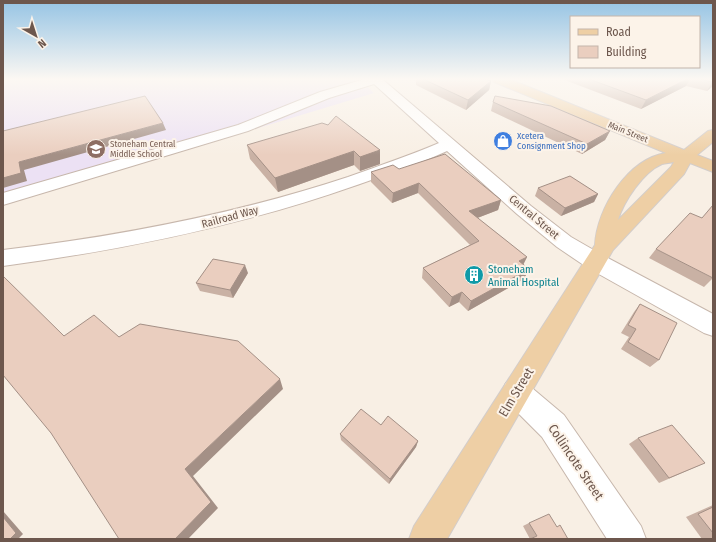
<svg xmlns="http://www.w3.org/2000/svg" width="716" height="542" font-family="'Fira Sans Condensed',sans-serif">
<rect width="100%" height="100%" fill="#f8efe4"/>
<polygon fill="#ece1f4" points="15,79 359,79 374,93 3,205 3,82"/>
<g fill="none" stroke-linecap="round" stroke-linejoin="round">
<defs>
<g id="minor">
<path d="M365,79H382L531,206L571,237L604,256L713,314V336L704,333L588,268L557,247L517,214L447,151C417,165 385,175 354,186C240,226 122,250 3,266V250C120,236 236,214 348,177C378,166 409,156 439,143L374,84L329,98L248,131L3,205V193L238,125L320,92Z"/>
<polygon points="516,379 526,383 564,415 641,526 646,539 607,539 542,437 506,401 502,392 506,383"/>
</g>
<path id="major" d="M492,79H509L684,150L708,131L713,130V142L697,155L713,161V172L690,163L684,174L613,250L447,539H409L414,526L595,245C597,208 628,159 666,153L494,82ZM674,162L671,167L618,220C624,201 643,172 662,164C666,163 670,163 674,162Z"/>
</defs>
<use href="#minor" stroke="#c7b7ac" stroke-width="2"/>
<use href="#major" stroke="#d3cdca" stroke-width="2"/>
<use href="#minor" fill="#fff" fill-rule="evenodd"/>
<use href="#major" fill="#eecfa5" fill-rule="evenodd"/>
</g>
<g fill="#c9b1a4">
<polygon points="416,79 485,79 491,81 489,90 466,110 416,85"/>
<polygon points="562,79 713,79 713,86 707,91 686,86 641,109"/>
<polygon points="493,102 610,131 605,140 582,154 491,111"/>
<polygon points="247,145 380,150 380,164 360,171 354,165 278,192 250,159"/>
<polygon points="399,169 501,200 498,210 477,218 527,257 523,265 529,269 524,279 468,311 459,302 449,307 422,278 423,268 470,245 418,193 392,203 371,182 371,172"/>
<polygon points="538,188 598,194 594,202 561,216 535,196"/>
<polygon points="656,249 713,278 704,287 649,258"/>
<polygon points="248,273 233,298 200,291 196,283"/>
<polygon points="640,304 659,360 650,367 621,349 629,337 621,333 634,312"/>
<polygon points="381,425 418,441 416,447 389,484 341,440 340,434"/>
<polygon points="638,438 705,463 659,483 629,444"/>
<polygon points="713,505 713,539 702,539 686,517"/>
<polygon points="529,523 557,527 530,539 523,526"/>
</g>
<g fill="#a49086">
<polygon points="687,79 690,79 686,86 641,109 646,100"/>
<polygon points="491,81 489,90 466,110 468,100"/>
<polygon points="712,82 713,82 713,86 707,91"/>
<polygon points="163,123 166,130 24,170 27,181 3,188 3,178 19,162"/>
<polygon points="610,131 605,140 582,154 587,144"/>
<polygon points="380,150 380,164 360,171 360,157"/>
<polygon points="354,151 354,165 278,192 275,178"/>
<polygon points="419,183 418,193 392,203 393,193"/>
<polygon points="598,194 594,202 561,216 565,208"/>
<polygon points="501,200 498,210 467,222 469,211"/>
<polygon points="527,257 522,267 519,261"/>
<polygon points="245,265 248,273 233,298 230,290"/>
<polygon points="529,269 524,279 468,311 471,301"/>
<polygon points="462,292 459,302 449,307 452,297"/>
<polygon points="280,379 283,389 193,476 218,508 188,539 175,539 185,469"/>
<polygon points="418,441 416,447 389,484 390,479"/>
<polygon points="3,511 23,534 18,539 10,539 3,517"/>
</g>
<g fill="#eacebf" stroke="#a49086">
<polygon points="423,79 485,79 491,81 468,100"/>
<polygon points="589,79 687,79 646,100"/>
<polygon points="700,79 713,79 713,82 712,82"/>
<polygon points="145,96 163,123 19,162 21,173 3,178 3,131"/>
<polygon points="495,96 551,106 610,131 587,144 493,102"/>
<polygon points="336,116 380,150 360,157 354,151 275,178 247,145 322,123 328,125"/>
<polygon points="445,154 501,200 469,211 527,257 519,261 529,269 471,301 462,292 452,297 423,268 479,241 419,183 393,193 371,172 393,165 399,169"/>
<polygon points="570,176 598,194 565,208 538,188"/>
<polygon points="713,205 713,278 656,249 690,213 702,218"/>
<polygon points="213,259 245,265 230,290 196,283"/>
<polygon points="3,276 64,336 94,315 119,337 140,324 238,341 280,379 185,469 211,502 175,539 119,539 51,433 3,375"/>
<polygon points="640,304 677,323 659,360 628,342 636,329 628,325"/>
<polygon points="361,409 381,425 388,416 418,441 390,479 340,434"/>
<polygon points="672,425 705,463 669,478 638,438"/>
<polygon points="713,507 713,533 698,514"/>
<polygon points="549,514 557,527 560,525 568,539 530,539 537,536 529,523"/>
<polygon points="3,517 16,533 10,539 3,539"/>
</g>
<linearGradient id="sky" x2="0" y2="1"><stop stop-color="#96c4e4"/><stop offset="0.51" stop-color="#fcf8f3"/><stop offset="1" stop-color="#fcf8f3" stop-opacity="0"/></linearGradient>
<rect width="716" height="155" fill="url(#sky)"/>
<defs>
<symbol id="shop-disc" viewBox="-11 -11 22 22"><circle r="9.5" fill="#3f7fe0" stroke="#fcf3e9"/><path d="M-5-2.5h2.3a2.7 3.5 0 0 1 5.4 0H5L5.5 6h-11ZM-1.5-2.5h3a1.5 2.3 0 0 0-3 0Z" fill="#fff"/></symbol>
<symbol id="school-disc" viewBox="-11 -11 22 22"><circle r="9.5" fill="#8d6e63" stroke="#fcf3e9"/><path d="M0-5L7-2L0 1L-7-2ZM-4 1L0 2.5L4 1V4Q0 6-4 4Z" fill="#fff"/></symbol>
<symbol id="building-disc" viewBox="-11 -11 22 22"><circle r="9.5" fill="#0f9aa8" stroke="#fcf3e9"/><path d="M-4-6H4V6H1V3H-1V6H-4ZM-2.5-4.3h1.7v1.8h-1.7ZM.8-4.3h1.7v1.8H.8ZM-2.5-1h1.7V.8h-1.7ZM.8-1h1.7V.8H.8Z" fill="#fff"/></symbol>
</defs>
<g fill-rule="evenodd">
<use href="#shop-disc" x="492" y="130" width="22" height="22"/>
<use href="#school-disc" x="85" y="138" width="22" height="22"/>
<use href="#building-disc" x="463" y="264" width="22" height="22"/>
</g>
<g text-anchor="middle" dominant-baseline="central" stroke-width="4" stroke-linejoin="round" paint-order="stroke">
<g font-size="9" fill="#6d574d" stroke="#fcf3e9">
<text transform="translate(628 132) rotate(22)">Main Street</text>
</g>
<g font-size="9" fill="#366cbe" stroke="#fcf3e9" text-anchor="start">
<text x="517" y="136">Xcetera<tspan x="517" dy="10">Consignment Shop</tspan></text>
</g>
<g font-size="9" fill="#785e54" stroke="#fcf3e9" text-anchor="start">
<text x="110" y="144">Stoneham Central<tspan x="110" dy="10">Middle School</tspan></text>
</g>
<g font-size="11" fill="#6d574d" stroke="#fcf3e9">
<text transform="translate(230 217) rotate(-15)">Railroad Way</text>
<text transform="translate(534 217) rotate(40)">Central Street</text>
</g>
<g font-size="11" fill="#0d838f" stroke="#fcf3e9" text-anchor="start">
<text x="488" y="269">Stoneham<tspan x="488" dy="13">Animal Hospital</tspan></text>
</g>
<g font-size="13" fill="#6d574d" stroke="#fcf3e9">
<text transform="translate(516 392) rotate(-59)">Elm Street</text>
<text transform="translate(576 462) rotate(56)">Collincote Street</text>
</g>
</g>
<rect width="716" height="542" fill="none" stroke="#6d574d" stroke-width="8"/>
<rect x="570" y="16" width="130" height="52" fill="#fcf3e9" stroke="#c3b5ab"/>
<rect x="578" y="29" width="20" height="6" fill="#eecfa5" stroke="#c3b5ab"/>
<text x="606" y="36" font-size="12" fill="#6d574d">Road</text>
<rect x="578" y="46" width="20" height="12" fill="#eacebf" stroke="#c3b5ab"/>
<text x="606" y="56" font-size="12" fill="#6d574d">Building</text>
<g transform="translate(36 36) rotate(141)" stroke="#fcf3e9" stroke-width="3" paint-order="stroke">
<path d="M0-3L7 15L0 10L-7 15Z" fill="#6d574d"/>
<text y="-6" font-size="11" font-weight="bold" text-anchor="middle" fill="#6d574d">N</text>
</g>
</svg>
